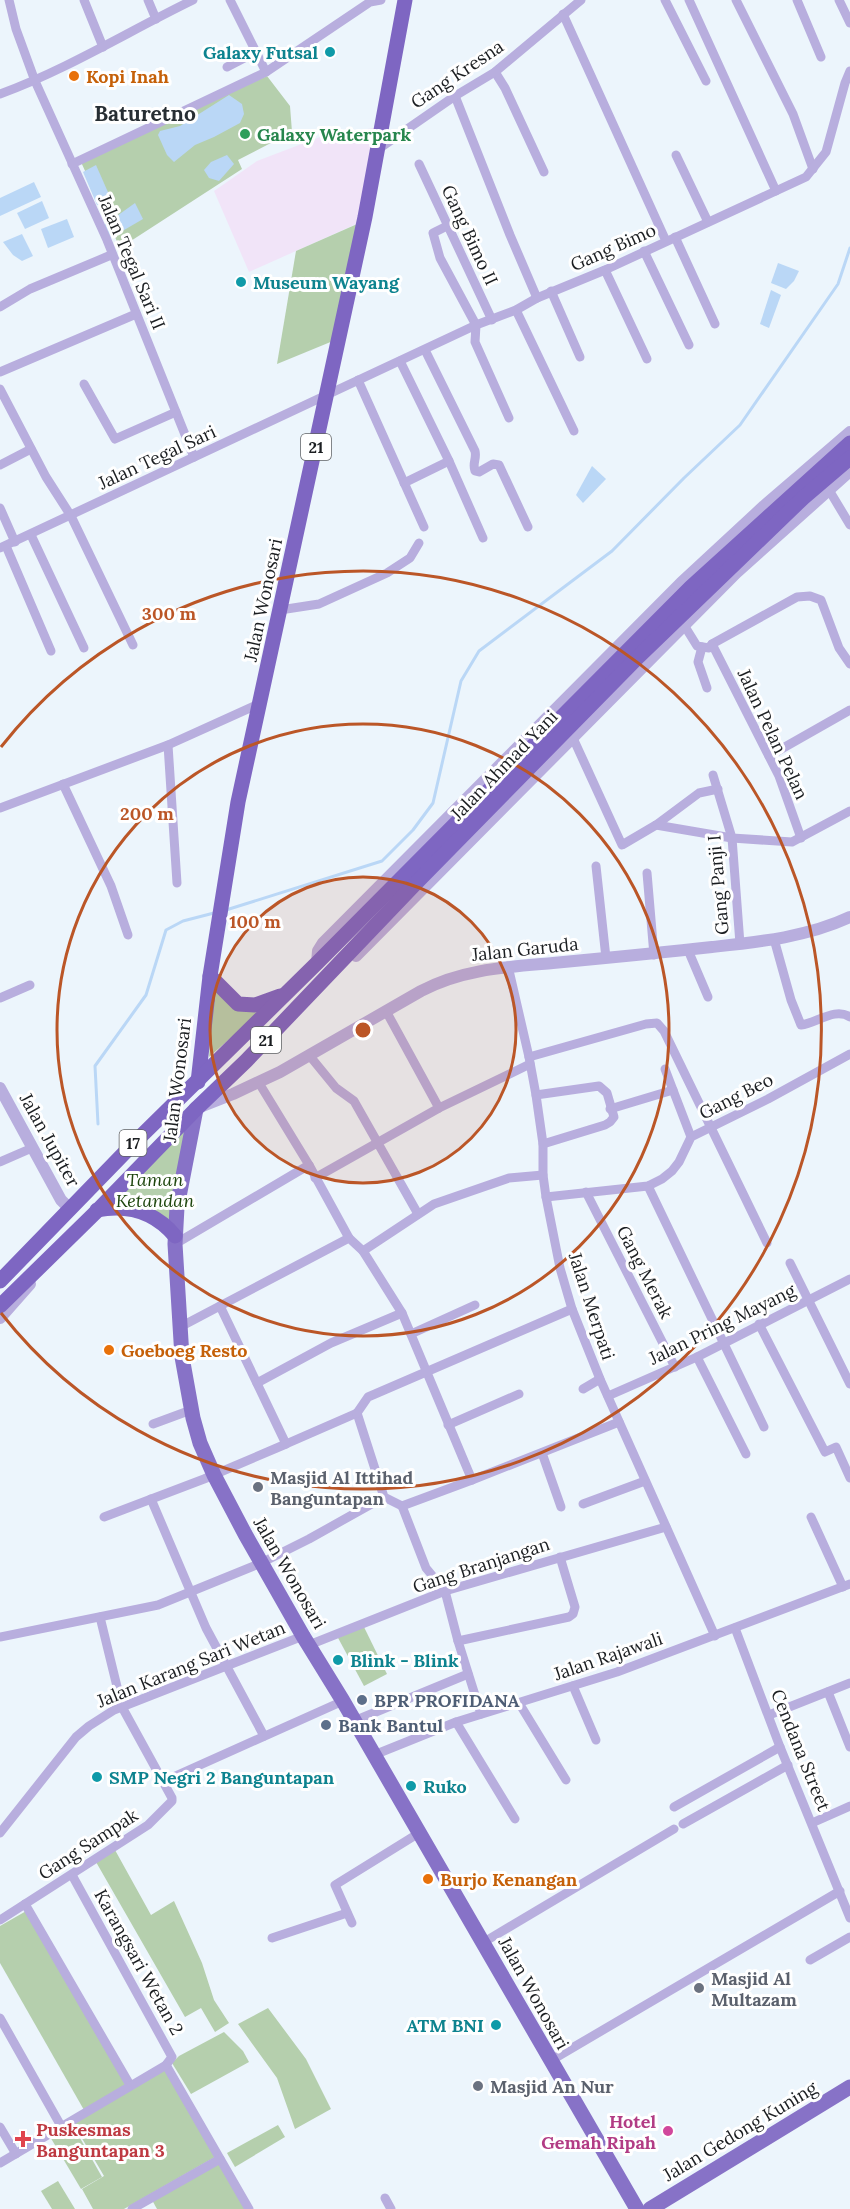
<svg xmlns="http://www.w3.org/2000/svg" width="850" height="2209" font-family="Lora,serif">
<rect width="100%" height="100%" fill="#ecf5fc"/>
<polygon fill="#f1e4f8" points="379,127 363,221 249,272 214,191 257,161 320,137"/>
<g fill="#b5cfad">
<polygon points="267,76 290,106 292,132 238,160 242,169 120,248 81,162"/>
<polygon points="364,221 333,341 277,364 296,251"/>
<polygon points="214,988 267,1006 209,1057"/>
<polygon points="191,1120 175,1224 111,1203"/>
<polygon points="363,1625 387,1674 364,1686 337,1636"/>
<polygon points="115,1850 151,1915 174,1901 202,1963 214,2000 229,2023 215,2032 201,2008 185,2017 96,1862"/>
<polygon points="28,1910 128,2084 84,2110 0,1963 0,1926"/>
<polygon points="268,2008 306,2059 331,2109 295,2129 277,2078 238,2024"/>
<polygon points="224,2032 243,2051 249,2062 191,2094 172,2063 179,2056"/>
<polygon points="165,2070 215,2157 124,2209 93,2209 82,2189 104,2176 73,2123"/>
<polygon points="71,2122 102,2177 81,2189 49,2135"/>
<polygon points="278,2125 285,2137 235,2167 227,2153"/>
<polygon points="220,2162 246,2209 157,2209 152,2200"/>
<polygon points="58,2181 75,2209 52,2209 41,2191"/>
</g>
<g fill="#bad7f6">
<polygon points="229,95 242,104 244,114 240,123 214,137 195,145 174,162 167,155 158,135 160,131 180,126"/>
<polygon points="227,155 234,164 219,181 209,178 204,170 211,162"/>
<polygon points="96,165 111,199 97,205 83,172"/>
<polygon points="34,182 41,197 0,216 0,198"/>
<polygon points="42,201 49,218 25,229 17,213"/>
<polygon points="135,203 143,219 107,240 103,226"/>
<polygon points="67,219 74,237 48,248 41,229"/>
<polygon points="22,234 33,256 22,261 13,255 3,242"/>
<polygon points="778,263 799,271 794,281 786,289 771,283"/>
<polygon points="771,290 781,295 769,328 760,324"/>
<polygon points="592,466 606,479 583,503 576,495"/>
</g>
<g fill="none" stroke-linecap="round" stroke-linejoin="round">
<g stroke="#bad7f6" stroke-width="3">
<polyline points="226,910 382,861 413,830 433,803 461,681 479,651 612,551 684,478 740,425 838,284 850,248"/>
<polyline points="98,1124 95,1066 146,995 166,930 183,921 214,913"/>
</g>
<g stroke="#b8aede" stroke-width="9">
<polyline points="9,0 16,29 35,81 107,240 194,457"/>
<polyline points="84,0 103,47"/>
<polyline points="148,0 156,19"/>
<polyline points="230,0 266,72"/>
<polyline points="665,0 706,81"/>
<polyline points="689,0 776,191"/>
<polyline points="736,0 793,114 813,169"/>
<polyline points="797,0 821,57"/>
<polyline points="839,0 850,23"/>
<polyline points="563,14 666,241"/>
<polyline points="227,67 256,52"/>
<polyline points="495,72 505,88 544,172"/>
<path d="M0,94C68,69 129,31 193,0"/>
<polyline points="455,96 510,235 537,298"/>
<polyline points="377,150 455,96 495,72 581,0"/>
<polyline points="676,155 708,222"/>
<polyline points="72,164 266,72 370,2 381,0"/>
<polyline points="419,164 492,320"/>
<polyline points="447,226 433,233 440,258 476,325 475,342 509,418"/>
<polyline points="675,237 715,324"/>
<polyline points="644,251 689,345"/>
<polyline points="605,270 647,359"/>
<polyline points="551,291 580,357"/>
<polyline points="0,307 30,289 111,255"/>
<polyline points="516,310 574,431"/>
<path d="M425,350L475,451C477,459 472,463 475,471L479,472L493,464L499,465L528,527"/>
<polyline points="400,361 449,461 483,538"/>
<polyline points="0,372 136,314"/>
<polyline points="358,380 424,527"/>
<polyline points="84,384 115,439 176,412"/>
<polyline points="0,389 46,477 71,516 133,645"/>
<polyline points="0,465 31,449"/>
<polyline points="404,483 449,461"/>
<polyline points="829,490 850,525"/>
<polyline points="0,508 15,542"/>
<polyline points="31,535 84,648"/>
<polyline points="6,546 51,651"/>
<polyline points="0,548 476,325 516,310 537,298 605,270 806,177 826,152 845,83 850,71"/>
<polyline points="280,610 319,604 387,573 410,558 419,543"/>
<polyline points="684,625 697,646 709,648 712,644 797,597 810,596 821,600 839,648 850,664"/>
<polyline points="712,644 779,776 801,838"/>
<polyline points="702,647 698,662 707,688"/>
<polyline points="573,738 622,845 656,825 699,793 718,789"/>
<polyline points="168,745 177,883"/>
<polyline points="769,756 850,710"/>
<polyline points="713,775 732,838 740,944"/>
<polyline points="63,784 111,886 128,935"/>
<polyline points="0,808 168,745 261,703"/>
<polyline points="656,825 732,838 792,842 850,811"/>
<polyline points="596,866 606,958"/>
<polyline points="647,873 654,955"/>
<path d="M774,939L791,1000L801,1025C817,1023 835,1007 850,1017"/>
<polyline points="688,950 708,997"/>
<polyline points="508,966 529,1057 536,1095 543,1144 543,1175 546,1197 560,1268 572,1309 600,1379 715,1636"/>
<polyline points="0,998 30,985"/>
<polyline points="386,1011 439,1108"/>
<polyline points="309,1055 336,1088 354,1101 418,1214"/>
<polyline points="529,1057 646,1024 657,1023 664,1031 767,1243"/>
<polyline points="665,1069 673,1090"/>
<polyline points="259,1083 309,1165 349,1238"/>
<polyline points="536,1095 599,1086 607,1093 614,1117 610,1122 605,1125 543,1144"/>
<polyline points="610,1109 673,1090 691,1137"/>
<polyline points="0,1162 32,1148"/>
<polyline points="315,1178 439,1108 530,1064"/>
<polyline points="648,1186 764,1427"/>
<polyline points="586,1192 675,1367"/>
<polyline points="546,1197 648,1186 662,1179 672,1171 679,1162 691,1137 768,1099 850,1054"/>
<polyline points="175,1244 309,1165"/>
<polyline points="363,1251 402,1313 472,1480"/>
<polyline points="790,1263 850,1384"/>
<polyline points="220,1306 286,1444 357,1413"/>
<polyline points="759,1324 825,1452 836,1447 850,1478"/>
<polyline points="180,1327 349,1238 363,1251 434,1204 509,1178 543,1175"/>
<polyline points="411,1334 475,1305"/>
<polyline points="697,1357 746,1454"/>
<polyline points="257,1383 331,1343 402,1313"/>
<polyline points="583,1389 600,1379"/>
<polyline points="608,1396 697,1357 850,1279"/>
<polyline points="357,1413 384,1497 402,1506 472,1480 619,1422"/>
<polyline points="357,1413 368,1397 375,1394 572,1309"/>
<polyline points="153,1424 191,1410"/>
<polyline points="448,1425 519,1394"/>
<polyline points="542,1453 561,1507"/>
<polyline points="151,1499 206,1628 264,1736"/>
<polyline points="583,1504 645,1481"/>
<polyline points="402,1506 426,1568 445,1591 458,1641 481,1714"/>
<polyline points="104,1517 204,1479 286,1444"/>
<polyline points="811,1517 843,1587"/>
<polyline points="735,1628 780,1747 850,1918"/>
<polyline points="0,1637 158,1605 261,1563 309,1539 384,1497"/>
<polyline points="458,1641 569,1617 573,1614 575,1607 560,1557"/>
<polyline points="309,1645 445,1591 666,1527"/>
<polyline points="573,1686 596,1740"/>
<polyline points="828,1692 850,1747"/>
<polyline points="519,1703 566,1780"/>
<polyline points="769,1715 850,1683"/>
<polyline points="354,1721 468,1674"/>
<polyline points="456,1722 515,1819"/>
<polyline points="374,1755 456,1722 617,1672 850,1584"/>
<polyline points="162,1782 343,1701"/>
<polyline points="674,1807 780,1747"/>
<polyline points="812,1823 850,1806"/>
<polyline points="683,1824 788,1765"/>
<polyline points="0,1833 76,1737 89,1726 114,1710 303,1636"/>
<polyline points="25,1904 130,2085"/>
<polyline points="0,1920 148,1825 172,1801 172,1798 122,1707 100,1617"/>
<polyline points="352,1923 335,1885 419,1833"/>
<polyline points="272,1938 347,1913"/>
<polyline points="484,1942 674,1829"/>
<polyline points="810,1960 850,1937"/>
<polyline points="0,2018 61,2126"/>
<polyline points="550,2061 840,1891"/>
<polyline points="166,2065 249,2209"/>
<polyline points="0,2127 16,2154"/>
<polyline points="0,2163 166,2065 172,2057 72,1875"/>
<polyline points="385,2198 391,2209"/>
<polyline points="132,2209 220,2159"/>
</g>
<g stroke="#b8aede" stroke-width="12">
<polyline points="356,956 736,573 850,471"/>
<polyline points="317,963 318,951 323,943 681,583 764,506 850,432"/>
<polyline points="0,1088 61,1200 70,1209"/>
<path d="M200,1107L233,1094L280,1072L421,991C462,969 507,967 553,963C606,958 659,953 712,947C758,942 808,937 850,917"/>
<polyline points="0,1318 30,1284"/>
</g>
<g stroke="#8772c7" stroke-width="15">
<polyline points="196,1109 177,1207 175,1244 182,1357 193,1418 200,1443 214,1475 245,1534 303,1636 343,1701 637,2209"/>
<polyline points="650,2209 850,2087"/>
</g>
<g stroke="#7e66c2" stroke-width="15">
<polyline points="210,976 238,1004 255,1005 280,996"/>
<polyline points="198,1082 210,976 238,802 365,217 405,0"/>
<path d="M97,1210C128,1204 154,1211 175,1236"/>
<polyline points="0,1281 135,1142 317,963 691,587 850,443"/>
<polyline points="0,1306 98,1210 196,1109 246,1061 414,885 639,656 803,498 850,458"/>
</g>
</g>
<circle cx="363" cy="1030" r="153" fill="#bb5627" fill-opacity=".12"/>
<g fill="none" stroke="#bb5627" stroke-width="3">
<circle cx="363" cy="1030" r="153"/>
<circle cx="363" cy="1030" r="306"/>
<path d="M1 747A459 459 0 1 1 1 1313"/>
</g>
<g fill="#0f9aa8" stroke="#fff" stroke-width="2">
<circle cx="330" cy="52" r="6"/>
<circle cx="241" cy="282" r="6"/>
<circle cx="338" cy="1660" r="6"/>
<circle cx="97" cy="1777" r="6"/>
<circle cx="411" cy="1786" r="6"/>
<circle cx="496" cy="2025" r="6"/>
</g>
<g fill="#e8710a" stroke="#fff" stroke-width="2">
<circle cx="74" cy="76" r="6"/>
<circle cx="109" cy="1350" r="6"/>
<circle cx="428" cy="1879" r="6"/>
</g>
<circle fill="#2e9e5b" stroke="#fff" stroke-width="2" cx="245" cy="134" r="6"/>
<g fill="#6b7280" stroke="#fff" stroke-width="2">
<circle cx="258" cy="1487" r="6"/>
<circle cx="699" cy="1988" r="6"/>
<circle cx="478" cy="2086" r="6"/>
</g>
<g fill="#5c6f8a" stroke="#fff" stroke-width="2">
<circle cx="362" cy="1700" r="6"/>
<circle cx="326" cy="1725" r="6"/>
</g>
<circle fill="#d1479c" stroke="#fff" stroke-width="2" cx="668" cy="2131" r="6"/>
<path fill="#e0444e" stroke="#fff" stroke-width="2" d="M20 2130h6v6h6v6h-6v6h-6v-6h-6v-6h6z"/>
<g text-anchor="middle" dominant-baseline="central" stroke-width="6" stroke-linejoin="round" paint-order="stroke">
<g fill="#fff" stroke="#5f6264" stroke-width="1.5">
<rect x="301" y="434" width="30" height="26" rx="4.5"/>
<rect x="251" y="1027" width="30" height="26" rx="4.5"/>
<rect x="119.5" y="1130" width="27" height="26" rx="4.5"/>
</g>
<g font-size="16" font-weight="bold" fill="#1b1e21">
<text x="316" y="447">21</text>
<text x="266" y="1040">21</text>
<text x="133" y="1143">17</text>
</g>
<g font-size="18" font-weight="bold" fill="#0d838f" stroke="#fff" text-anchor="start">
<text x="318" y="52" text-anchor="end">Galaxy Futsal</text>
<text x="253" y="282">Museum Wayang</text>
<text x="350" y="1660">Blink - Blink</text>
<text x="109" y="1777">SMP Negri 2 Banguntapan</text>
<text x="423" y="1786">Ruko</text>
<text x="484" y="2025" text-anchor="end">ATM BNI</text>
</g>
<g font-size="18" fill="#1b1e21" stroke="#fff">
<text transform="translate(457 74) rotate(-34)">Gang Kresna</text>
<text transform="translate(470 235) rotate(65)">Gang Bimo II</text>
<text transform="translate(613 247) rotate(-24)">Gang Bimo</text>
<text transform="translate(132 262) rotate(67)">Jalan Tegal Sari II</text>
<text transform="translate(157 457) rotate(-25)">Jalan Tegal Sari</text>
<text transform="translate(263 600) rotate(-78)">Jalan Wonosari</text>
<text transform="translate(773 734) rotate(65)">Jalan Pelan Pelan</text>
<text transform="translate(504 765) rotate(-46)">Jalan Ahmad Yani</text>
<text transform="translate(718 885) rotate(-95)">Gang Panji I</text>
<text transform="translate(525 949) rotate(-6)">Jalan Garuda</text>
<text transform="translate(177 1080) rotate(-83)">Jalan Wonosari</text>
<text transform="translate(736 1096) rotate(-27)">Gang Beo</text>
<text transform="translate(50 1140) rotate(61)">Jalan Jupiter</text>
<text transform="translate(645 1272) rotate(63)">Gang Merak</text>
<text transform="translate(592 1306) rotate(72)">Jalan Merpati</text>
<text transform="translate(722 1324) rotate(-26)">Jalan Pring Mayang</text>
<text transform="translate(481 1565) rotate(-18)">Gang Branjangan</text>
<text transform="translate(290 1573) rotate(60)">Jalan Wonosari</text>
<text transform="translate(608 1656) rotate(-19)">Jalan Rajawali</text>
<text transform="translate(191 1664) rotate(-22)">Jalan Karang Sari Wetan</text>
<text transform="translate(801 1750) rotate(68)">Cendana Street</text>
<text transform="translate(88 1844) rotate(-33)">Gang Sampak</text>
<text transform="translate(139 1962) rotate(61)">Karangsari Wetan 2</text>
<text transform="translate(534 1993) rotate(61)">Jalan Wonosari</text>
<text transform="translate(740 2131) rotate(-31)">Jalan Gedong Kuning</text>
</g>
<g font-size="18" font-weight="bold" fill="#c56008" stroke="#fff" text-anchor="start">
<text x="86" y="76">Kopi Inah</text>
<text x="121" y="1350">Goeboeg Resto</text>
<text x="440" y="1879">Burjo Kenangan</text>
</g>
<g font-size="18" font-weight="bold" fill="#27864d" stroke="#fff" text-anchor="start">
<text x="257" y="134">Galaxy Waterpark</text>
</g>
<g font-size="18" font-style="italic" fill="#1e460e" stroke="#fff">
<text x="155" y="1179">Taman<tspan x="155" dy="21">Ketandan</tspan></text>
</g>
<g font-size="18" font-weight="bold" fill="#5b616d" stroke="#fff" text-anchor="start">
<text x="270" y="1477">Masjid Al Ittihad<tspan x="270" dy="21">Banguntapan</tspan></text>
<text x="711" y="1978">Masjid Al<tspan x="711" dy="21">Multazam</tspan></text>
<text x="490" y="2086">Masjid An Nur</text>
</g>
<g font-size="18" font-weight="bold" fill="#4e5e75" stroke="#fff" text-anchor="start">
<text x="374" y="1700">BPR PROFIDANA</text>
<text x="338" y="1725">Bank Bantul</text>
</g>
<g font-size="18" font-weight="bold" fill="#b23c85" stroke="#fff" text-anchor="end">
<text x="656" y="2121">Hotel<tspan x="656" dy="21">Gemah Ripah</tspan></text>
</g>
<g font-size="18" font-weight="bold" fill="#be3a42" stroke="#fff" text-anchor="start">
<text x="36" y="2129">Puskesmas<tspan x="36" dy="21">Banguntapan 3</tspan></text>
</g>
<g font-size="21" font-weight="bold" fill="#272e33" stroke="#fff">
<text x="145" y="113">Baturetno</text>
</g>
</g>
<circle cx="363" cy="1030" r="9" fill="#bb5627" stroke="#fff" stroke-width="3"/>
<g font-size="18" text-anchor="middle" font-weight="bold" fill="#bb5627" stroke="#fff" stroke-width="6" stroke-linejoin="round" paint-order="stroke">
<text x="169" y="620">300 m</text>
<text x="147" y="820">200 m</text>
<text x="255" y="928">100 m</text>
</g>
</svg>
